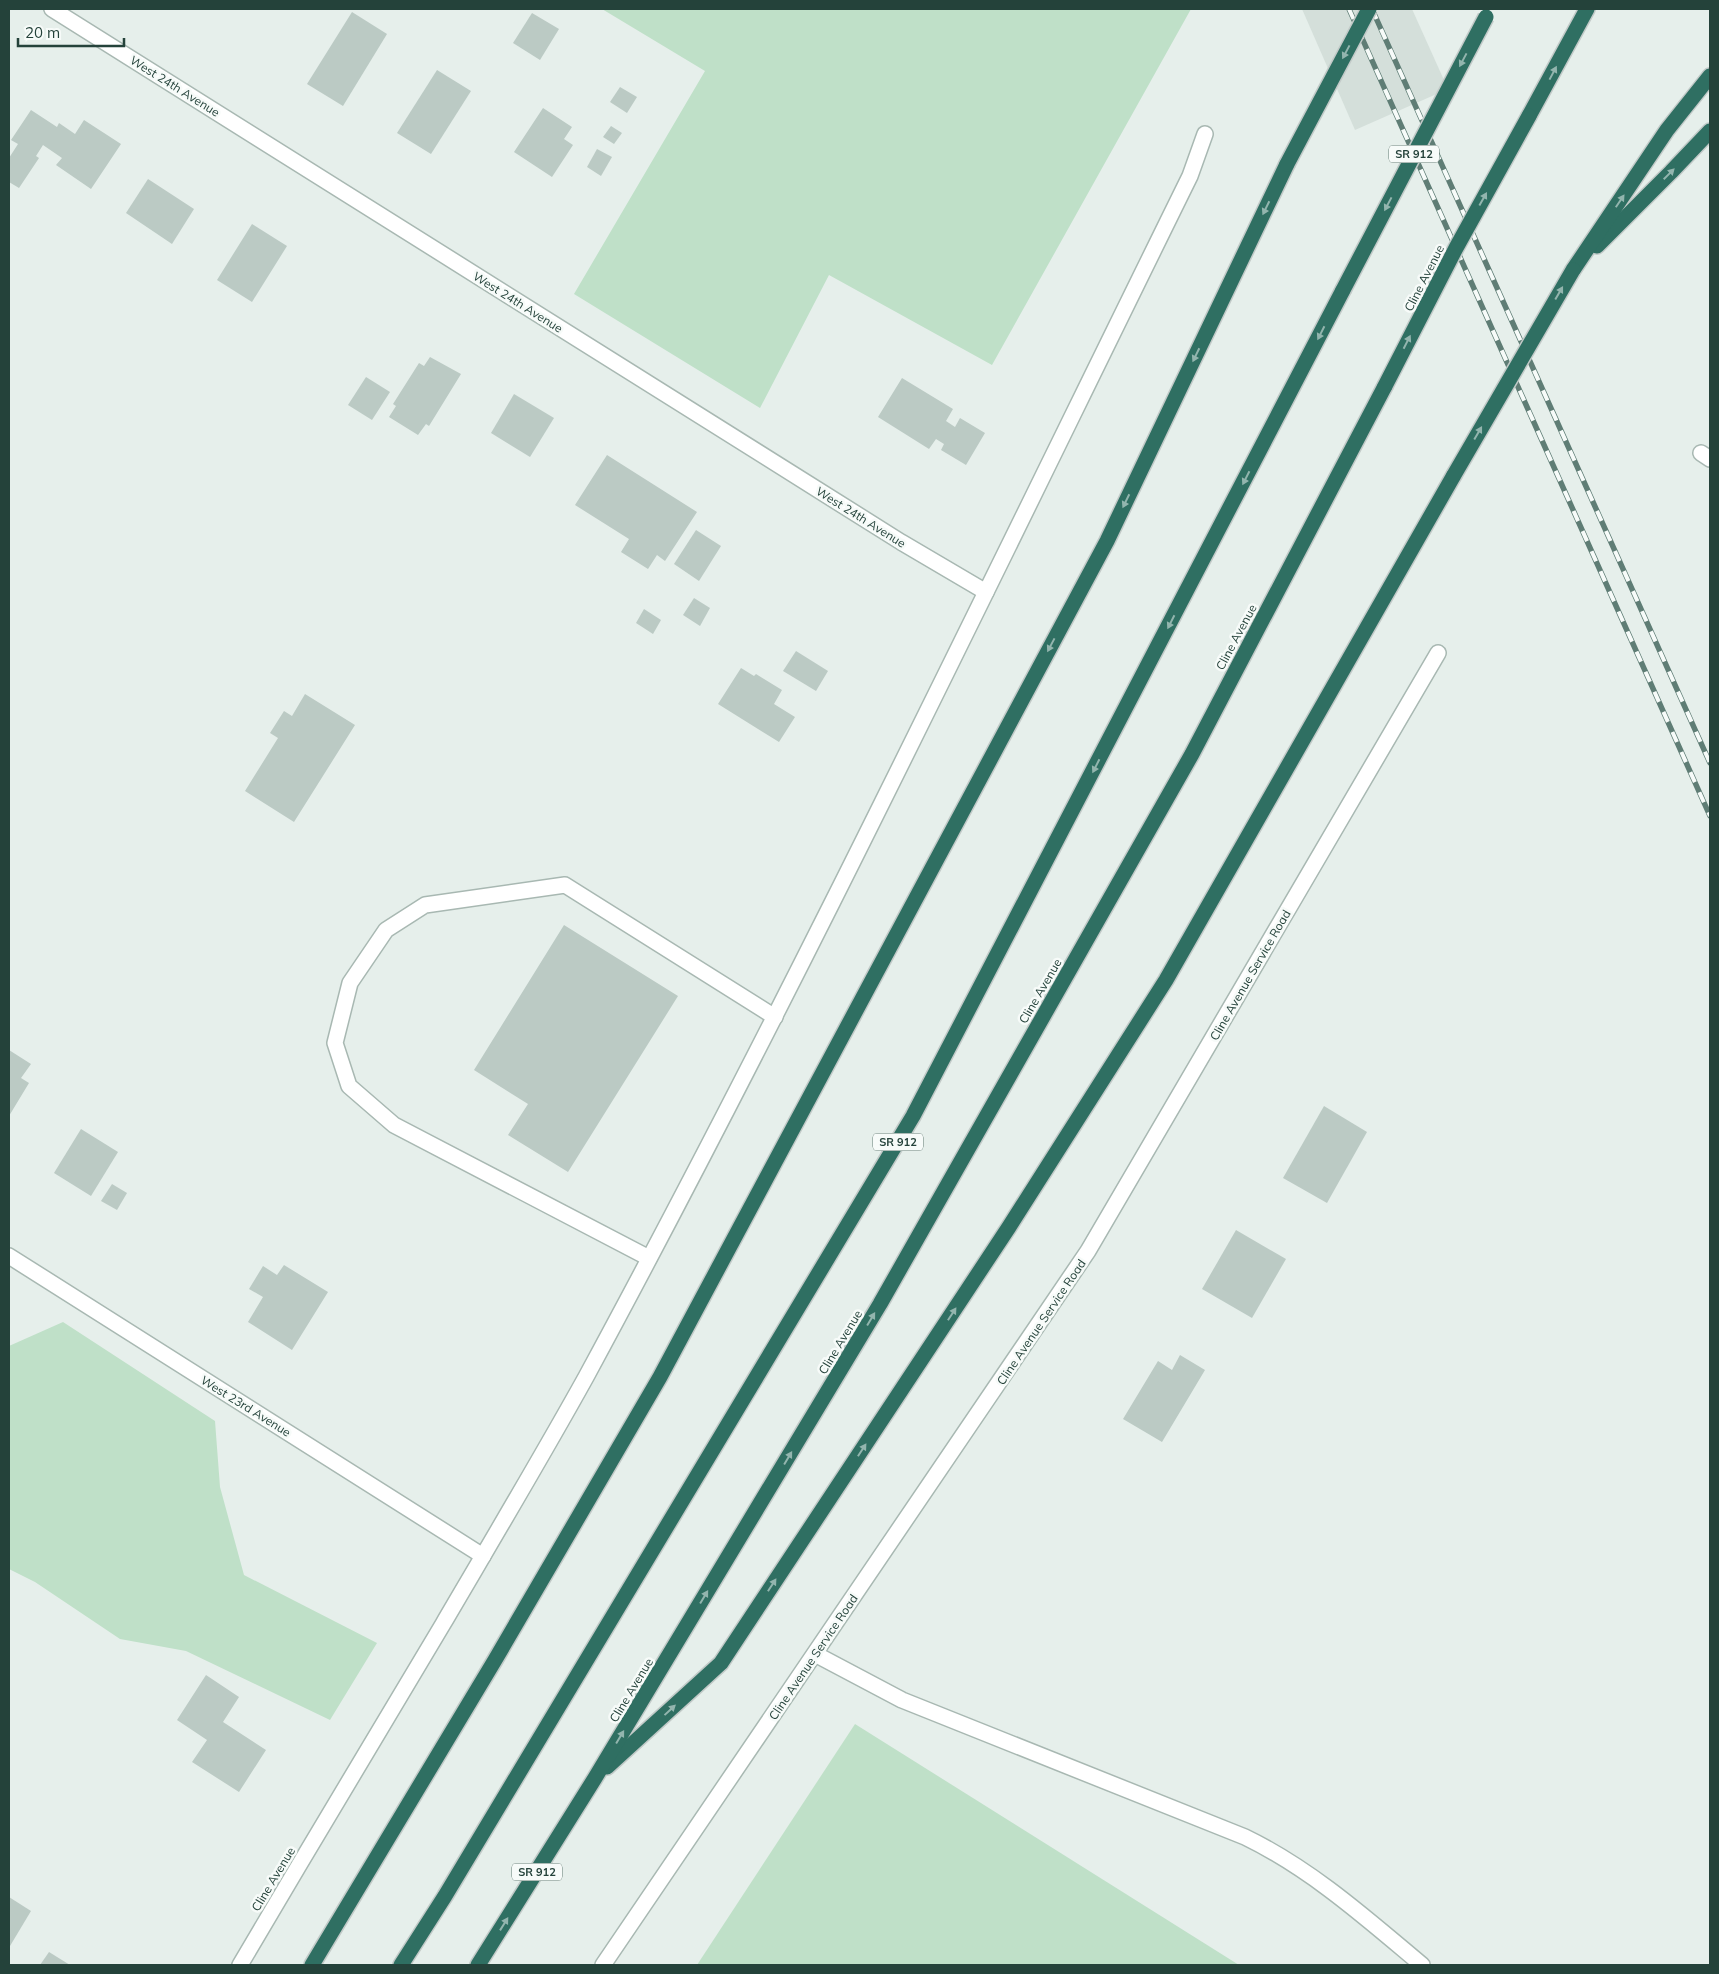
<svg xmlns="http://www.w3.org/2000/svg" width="1719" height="1974" font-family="Mulish,sans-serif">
<rect width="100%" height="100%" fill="#e6efeb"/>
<polygon fill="#d4dfda" points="1302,9 1412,9 1448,89 1355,130"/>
<g fill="#bfe0c8">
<polygon points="602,9 1191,9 992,365 829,275 760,408 574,294 705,71"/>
<polygon points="63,1322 215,1421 220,1487 244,1575 377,1643 330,1720 186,1651 120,1639 35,1582 9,1569 9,1346"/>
<polygon points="855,1724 1239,1965 697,1965"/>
</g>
<g fill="#bbcac4">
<polygon points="352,12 387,34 343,106 307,84"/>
<polygon points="532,13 559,29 540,60 513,43"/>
<polygon points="437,70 471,91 431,154 397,133"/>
<polygon points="620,87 637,97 627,113 610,102"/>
<polygon points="543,108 572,127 564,139 573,145 552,177 514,152"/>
<polygon points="31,110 57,127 59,123 75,134 84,120 121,144 91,189 56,165 62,158 43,145 36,156 39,158 19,188 9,182 9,158 18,144 11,140"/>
<polygon points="611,126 622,133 614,144 603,137"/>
<polygon points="597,149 612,157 601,176 587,167"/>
<polygon points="148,179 194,209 172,244 126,213"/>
<polygon points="252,224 287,246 252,302 217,280"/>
<polygon points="430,357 461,374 429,426 426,424 418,435 389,417 396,406 393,404 419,363 424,366"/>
<polygon points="366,377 390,392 372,420 348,405"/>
<polygon points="902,378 953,409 946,421 955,427 960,418 985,433 966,465 941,450 944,444 936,439 929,449 878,417"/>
<polygon points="514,394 554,418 530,457 491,433"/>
<polygon points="607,455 697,512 665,561 657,555 648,569 621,552 629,539 575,505"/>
<polygon points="696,530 721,546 699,581 674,564"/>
<polygon points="694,598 710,608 700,626 683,615"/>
<polygon points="644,609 661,620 653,634 636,623"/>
<polygon points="796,651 828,671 816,691 783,671"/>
<polygon points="741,668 754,676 756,674 782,690 774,704 795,717 779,742 718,704"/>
<polygon points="305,694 355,725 294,822 245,791 278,738 270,733 284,711 292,716"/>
<polygon points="564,925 678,996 568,1172 508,1135 528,1104 474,1070"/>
<polygon points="9,1050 31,1064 21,1078 29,1083 9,1116"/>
<polygon points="1324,1106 1367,1132 1327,1203 1283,1178"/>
<polygon points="81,1129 118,1152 91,1196 54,1173"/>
<polygon points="112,1184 127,1193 117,1210 101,1201"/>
<polygon points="1236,1230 1286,1259 1252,1318 1202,1289"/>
<polygon points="284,1265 328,1292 292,1350 248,1322 263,1297 249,1289 263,1266 277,1275"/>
<polygon points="1180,1355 1205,1370 1162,1442 1123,1419 1158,1361 1172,1370"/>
<polygon points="206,1675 239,1697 223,1722 266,1750 239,1792 192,1762 207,1740 177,1720"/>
<polygon points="9,1897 31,1911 10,1946 9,1945"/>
<polygon points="49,1952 70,1965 40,1965"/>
</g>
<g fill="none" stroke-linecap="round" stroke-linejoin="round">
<defs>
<g id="service">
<polyline points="649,1258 394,1125 349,1086 335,1043 350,983 386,930 425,905 565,885 775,1017"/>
<path d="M815,1654L902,1700L1245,1837C1311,1869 1366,1918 1422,1965"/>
</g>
<g id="minor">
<polyline points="52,9 901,542 986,592"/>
<polyline points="1701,453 1710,459"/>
<polyline points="9,1256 483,1556"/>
<path d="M240,1965C307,1851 375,1738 443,1624C491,1542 540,1460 586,1377C799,983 992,578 1190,176L1205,134"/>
<polyline points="603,1965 1088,1251 1438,653"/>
</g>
<g id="motorway">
<polyline points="1529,116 1587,9"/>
<polyline points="1597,246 1671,172 1710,131"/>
<polyline points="1573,270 1667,130 1710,76"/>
<polyline points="607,1767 721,1663 1009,1227 1166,980 1454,475"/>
<polyline points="312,1965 495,1660 660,1377 1107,541 1287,164"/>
<polyline points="401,1965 445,1896 913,1116 1343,290"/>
<polyline points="478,1965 595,1778 880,1304 1192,754 1385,386"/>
</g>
</defs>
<use href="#service" stroke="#a8b8b2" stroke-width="18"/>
<use href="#minor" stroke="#a8b8b2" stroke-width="18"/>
<use href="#motorway" stroke="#c2cac8" stroke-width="18"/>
<use href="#service" stroke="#fff" stroke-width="15"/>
<use href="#minor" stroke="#fff" stroke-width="15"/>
<use href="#motorway" stroke="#2f6f62" stroke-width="15"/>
<defs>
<g id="rail">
<polyline points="1349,9 1710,816"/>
<polyline points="1372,9 1710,763"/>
</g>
</defs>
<use href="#rail" stroke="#5f7d75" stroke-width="5.5"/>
<use href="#rail" stroke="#f7fbf9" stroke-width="4" stroke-dasharray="11" stroke-linecap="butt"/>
<defs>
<g id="motorway-bridge">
<polyline points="1287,164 1369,9"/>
<polyline points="1343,290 1486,17"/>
<polyline points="1385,386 1456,248 1529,116"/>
<polyline points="1454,475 1573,270"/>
</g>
</defs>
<use href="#motorway-bridge" stroke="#c2cac8" stroke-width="18" stroke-linecap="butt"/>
<use href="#motorway-bridge" stroke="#2f6f62" stroke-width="15"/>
</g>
<defs><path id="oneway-solid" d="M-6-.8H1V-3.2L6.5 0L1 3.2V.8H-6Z" transform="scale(1.25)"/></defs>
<g fill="#93b5ae">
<use href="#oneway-solid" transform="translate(1346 52) rotate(118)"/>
<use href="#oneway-solid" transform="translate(1463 60) rotate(118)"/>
<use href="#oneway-solid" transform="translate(1553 73) rotate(-62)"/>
<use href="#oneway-solid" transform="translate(1669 174) rotate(-45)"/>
<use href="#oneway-solid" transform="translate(1483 199) rotate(-61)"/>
<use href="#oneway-solid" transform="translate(1620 201) rotate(-56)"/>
<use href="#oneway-solid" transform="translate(1388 204) rotate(118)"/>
<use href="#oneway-solid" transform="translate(1266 208) rotate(116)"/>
<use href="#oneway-solid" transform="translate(1559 293) rotate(-60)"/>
<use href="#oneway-solid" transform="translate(1321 333) rotate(117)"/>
<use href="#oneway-solid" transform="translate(1407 342) rotate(-63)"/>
<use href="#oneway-solid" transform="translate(1196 355) rotate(116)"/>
<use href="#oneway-solid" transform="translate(1478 433) rotate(-60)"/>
<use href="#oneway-solid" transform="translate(1246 478) rotate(117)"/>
<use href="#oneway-solid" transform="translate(1126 501) rotate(116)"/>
<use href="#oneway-solid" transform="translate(1171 622) rotate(117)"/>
<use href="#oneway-solid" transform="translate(1051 645) rotate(118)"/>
<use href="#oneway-solid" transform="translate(1096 766) rotate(117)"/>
<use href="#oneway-solid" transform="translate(952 1314) rotate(-57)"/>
<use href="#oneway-solid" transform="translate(871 1319) rotate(-59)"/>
<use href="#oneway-solid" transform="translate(862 1450) rotate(-57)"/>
<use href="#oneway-solid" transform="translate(788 1458) rotate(-59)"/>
<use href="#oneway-solid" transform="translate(772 1585) rotate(-57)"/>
<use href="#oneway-solid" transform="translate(704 1597) rotate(-59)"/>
<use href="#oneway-solid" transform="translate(670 1710) rotate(-43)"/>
<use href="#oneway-solid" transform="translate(620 1737) rotate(-59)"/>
<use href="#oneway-solid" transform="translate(504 1924) rotate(-58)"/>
</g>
<g text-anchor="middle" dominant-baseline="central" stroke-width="5" stroke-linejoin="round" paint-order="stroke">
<g fill="#f7fbf9" stroke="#637a73" stroke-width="1">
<rect x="1389" y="145.5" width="50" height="17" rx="4"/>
<rect x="873" y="1133.5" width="50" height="17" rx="4"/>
<rect x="512" y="1863.5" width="50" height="17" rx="4"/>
</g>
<g font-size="11" font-weight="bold" fill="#24423a">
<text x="1414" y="154">SR 912</text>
<text x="898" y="1142">SR 912</text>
<text x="537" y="1872">SR 912</text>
</g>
<g font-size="12" fill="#24423a" stroke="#f7fbf9">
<text transform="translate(175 86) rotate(32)">West 24th Avenue</text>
<text transform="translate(1424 278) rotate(-63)">Cline Avenue</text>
<text transform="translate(518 302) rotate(32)">West 24th Avenue</text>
<text transform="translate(861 517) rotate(32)">West 24th Avenue</text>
<text transform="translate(1236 637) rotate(-62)">Cline Avenue</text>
<text transform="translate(1250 975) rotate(-60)">Cline Avenue Service Road</text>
<text transform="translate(1040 991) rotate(-60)">Cline Avenue</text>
<text transform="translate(1041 1322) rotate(-56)">Cline Avenue Service Road</text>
<text transform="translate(840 1342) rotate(-59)">Cline Avenue</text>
<text transform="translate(246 1406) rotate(32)">West 23rd Avenue</text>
<text transform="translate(813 1657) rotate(-56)">Cline Avenue Service Road</text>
<text transform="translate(631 1690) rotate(-59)">Cline Avenue</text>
<text transform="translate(273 1879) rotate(-59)">Cline Avenue</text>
</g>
</g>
<rect width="1719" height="1974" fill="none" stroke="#24423a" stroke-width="20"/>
<path d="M18 38v8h106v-8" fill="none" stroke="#24423a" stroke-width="2.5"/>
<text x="25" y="38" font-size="15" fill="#24423a" stroke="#f7fbf9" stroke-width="4" paint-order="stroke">20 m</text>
</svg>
